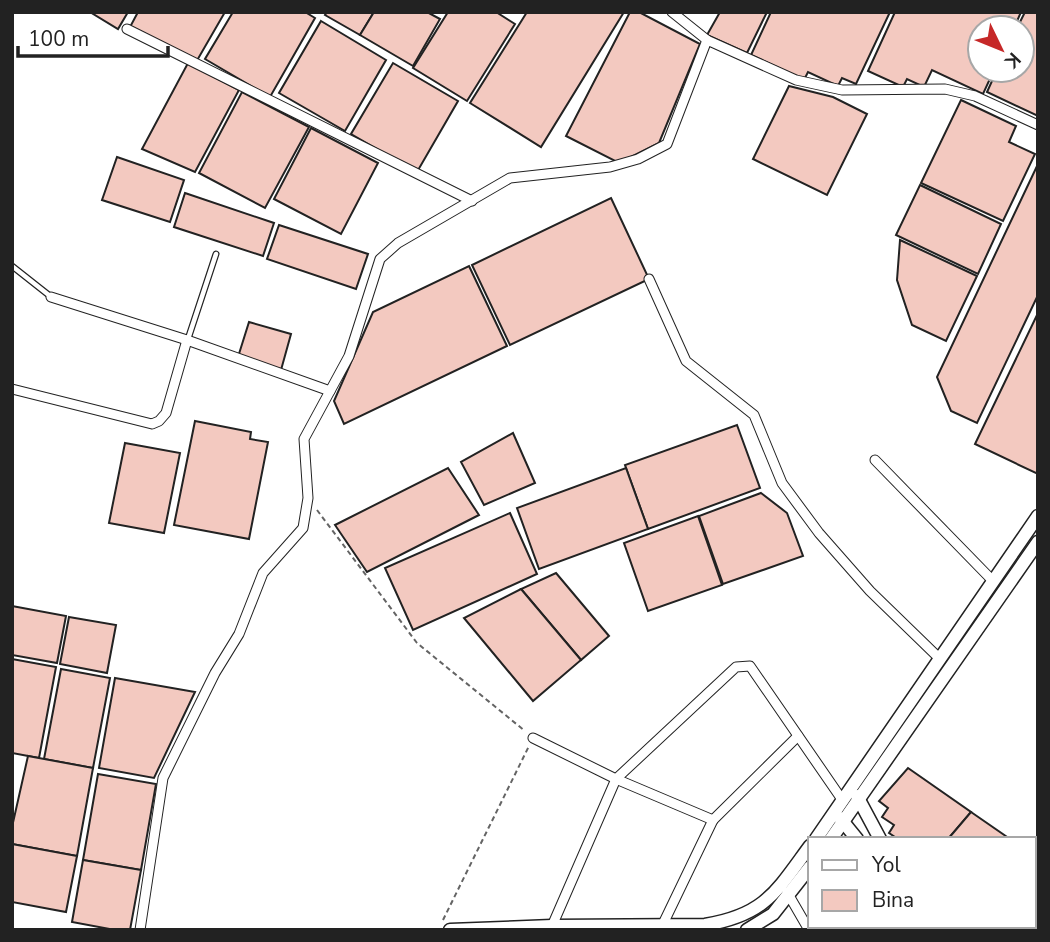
<svg xmlns="http://www.w3.org/2000/svg" width="1050" height="942" font-family="'Nunito Sans',sans-serif">
<rect width="100%" height="100%" fill="#fff"/>
<g fill="#f3c9c0" stroke="#222" stroke-width="2">
<polygon points="90,12 128,12 118,29"/>
<polygon points="138,12 225,12 195,64 130,27"/>
<polygon points="233,12 305,12 315,18 270,97 205,59"/>
<polygon points="327,12 374,12 360,35 325,15"/>
<polygon points="374,12 427,12 440,19 413,66 360,35"/>
<polygon points="448,12 496,12 515,24 467,101 413,68"/>
<polygon points="527,12 624,12 541,147 470,103"/>
<polygon points="630,12 639,12 700,44 659,143 619,163 566,136"/>
<polygon points="720,12 767,12 747,53 707,35"/>
<polygon points="771,12 890,12 856,84 842,78 838,86 808,72 804,80 751,55"/>
<polygon points="895,12 1021,12 1014,28 980,28 980,70 994,70 983,94 932,70 924,87 907,79 903,87 868,71"/>
<polygon points="1025,12 1038,12 1038,116 987,92 997,70 1022,70 1022,28 1017,28"/>
<polygon points="321,21 386,60 345,131 279,93"/>
<polygon points="188,63 239,90 195,172 142,149"/>
<polygon points="393,63 458,101 417,172 351,134"/>
<polygon points="789,86 833,97 867,114 827,195 753,159"/>
<polygon points="242,92 309,127 265,208 199,173"/>
<polygon points="961,100 1016,126 1009,142 1035,154 1003,221 921,183"/>
<polygon points="311,128 378,163 341,234 274,199"/>
<polygon points="117,157 184,180 170,222 102,200"/>
<polygon points="1038,164 1038,295 977,423 951,411 937,377"/>
<polygon points="920,185 1001,224 978,274 896,235"/>
<polygon points="185,193 274,223 263,256 174,227"/>
<polygon points="611,198 649,279 510,345 472,265"/>
<polygon points="279,225 368,254 356,289 267,259"/>
<polygon points="900,240 977,276 946,341 912,325 897,280"/>
<polygon points="469,266 507,346 344,424 334,401 373,312"/>
<polygon points="1038,313 1038,474 975,444"/>
<polygon points="249,322 291,334 281,370 238,357"/>
<polygon points="195,421 251,432 250,439 268,442 249,539 174,525"/>
<polygon points="737,425 760,488 648,529 625,465"/>
<polygon points="513,433 535,483 484,505 461,462"/>
<polygon points="125,443 180,453 164,533 109,523"/>
<polygon points="448,468 479,515 367,572 335,525"/>
<polygon points="626,468 648,529 539,569 517,508"/>
<polygon points="761,493 787,513 803,556 723,584 699,516"/>
<polygon points="510,513 537,574 413,630 385,568"/>
<polygon points="698,516 722,585 648,611 624,543"/>
<polygon points="556,573 609,636 581,660 521,589"/>
<polygon points="521,589 581,660 533,701 464,618"/>
<polygon points="12,606 66,616 57,663 12,655"/>
<polygon points="69,617 116,625 107,673 60,664"/>
<polygon points="12,659 56,667 39,758 12,753"/>
<polygon points="61,669 110,678 93,768 44,759"/>
<polygon points="115,678 195,692 154,778 99,768"/>
<polygon points="28,756 93,768 77,856 12,844 12,827"/>
<polygon points="908,768 971,812 948,839 898,839 889,833 894,825 882,817 888,808 879,801"/>
<polygon points="98,774 156,784 141,870 83,860"/>
<polygon points="971,812 1010,839 948,839"/>
<polygon points="12,844 77,856 66,912 12,902"/>
<polygon points="83,860 141,870 130,930 115,930 72,922"/>
<polygon points="1034,915 1038,917 1038,930 993,930 996,926 1034,926"/>
</g>
<g fill="none" stroke-linecap="round" stroke-linejoin="round">
<defs>
<g id="lane">
<polyline points="12,266 50,296"/>
<polyline points="188,339 216,254"/>
</g>
<g id="street">
<polyline points="672,12 707,40"/>
<polyline points="127,29 472,201"/>
<polyline points="649,279 686,361 754,415 782,483 819,533 870,591 939,658"/>
<polyline points="51,297 187,340 330,391"/>
<polyline points="12,389 152,424 159,421 166,413 187,340"/>
<polyline points="875,460 993,581"/>
<polyline points="533,738 616,779 713,820 662,926"/>
<polyline points="713,820 798,736"/>
<polyline points="787,892 809,930"/>
<polyline points="552,926 616,779 736,667 750,666 843,801"/>
<polyline points="140,930 163,778 215,673 239,634 263,573 303,528 308,498 304,439 349,356 380,259 398,243 510,178 610,167 638,159 667,144 707,40 796,80 842,90 945,89 975,96 1038,125"/>
</g>
<g id="secondary">
<polyline points="857,796 880,839"/>
<polyline points="840,818 857,839"/>
<polyline points="816,839 1038,516"/>
<polyline points="831,839 1038,542"/>
<polyline points="914,926 917,930"/>
<polyline points="932,926 935,930"/>
<path d="M450,930L552,926L705,925C765,915 776,892 810,846"/>
<polyline points="747,930 773,914 810,867"/>
</g>
</defs>
<use href="#lane" stroke="#222" stroke-width="7"/>
<use href="#street" stroke="#222" stroke-width="11"/>
<use href="#secondary" stroke="#222" stroke-width="15"/>
<g stroke="#646464" stroke-width="2" stroke-dasharray="5 3.5" stroke-linecap="butt">
<polyline points="317,510 417,643 525,731"/>
<polyline points="443,920 529,746"/>
</g>
<use href="#lane" stroke="#fff" stroke-width="4.5"/>
<use href="#street" stroke="#fff" stroke-width="9"/>
<use href="#secondary" stroke="#fff" stroke-width="12"/>
</g>
<rect width="1050" height="942" fill="none" stroke="#222222" stroke-width="28"/>
<rect x="808" y="837" width="228" height="91" fill="#ffffff" stroke="#a7a7a7" stroke-width="2"/>
<rect x="822" y="860" width="35" height="10" fill="#ffffff" stroke="#a7a7a7" stroke-width="2"/>
<text x="872" y="872" font-size="21" fill="#222222">Yol</text>
<rect x="822" y="890" width="35" height="21" fill="#f3c9c0" stroke="#a7a7a7" stroke-width="2"/>
<text x="872" y="907" font-size="21" fill="#222222">Bina</text>
<g transform="translate(1001 49) rotate(133)"><circle r="33" fill="#ffffff" stroke="#a7a7a7" stroke-width="2"/>
<path d="M0-5L12 26L0 18L-12 26Z" fill="#c62828"/>
<text y="-10" font-size="19" font-weight="bold" text-anchor="middle" fill="#222222">K</text>
</g>
<path d="M18 46v10h150v-10" fill="none" stroke="#222222" stroke-width="3.5"/>
<text x="28" y="46" font-size="21" fill="#222222" stroke="#ffffff" stroke-width="5" paint-order="stroke">100 m</text>
</svg>
